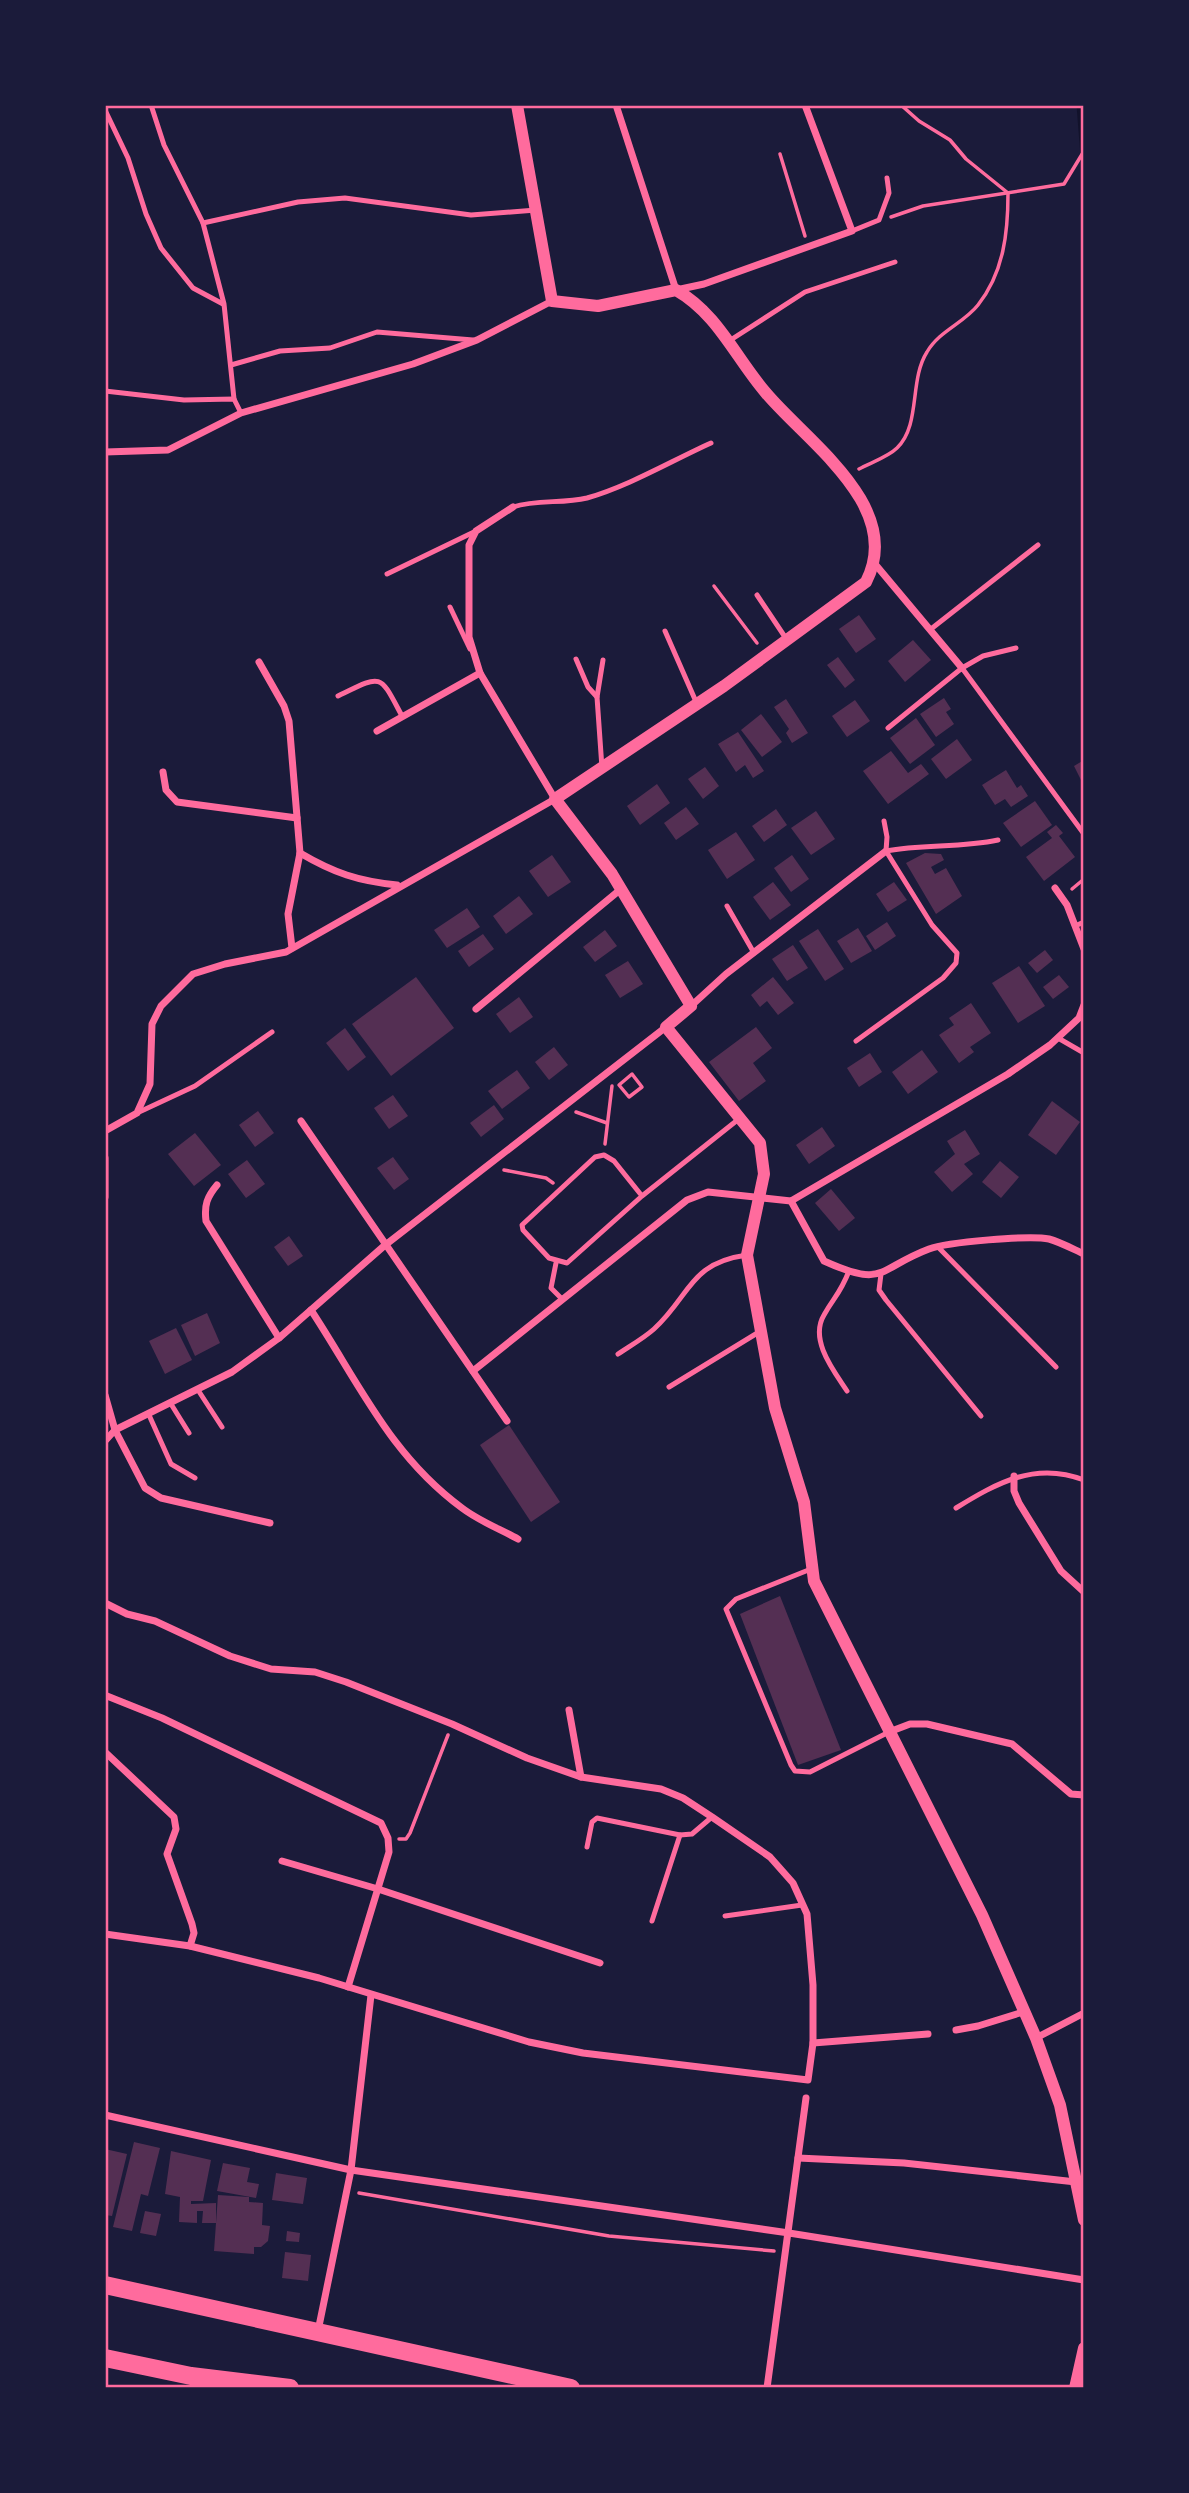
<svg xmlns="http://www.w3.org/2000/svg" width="1189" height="2493" font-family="'Roboto Condensed',sans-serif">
<rect width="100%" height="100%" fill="#1b1b3a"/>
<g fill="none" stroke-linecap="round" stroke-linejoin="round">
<polyline stroke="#12122b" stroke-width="5" points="1079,105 1084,169"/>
</g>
<g fill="#542f53">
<polygon points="859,615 876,639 856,653 839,629"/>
<polygon points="913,640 931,660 905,682 888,661"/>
<polygon points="838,657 855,680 845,688 827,665"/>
<polygon points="944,698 951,709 946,712 954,724 936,737 920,714"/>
<polygon points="786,699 808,733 792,743 786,733 789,729 774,707"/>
<polygon points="855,700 870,721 847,737 832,716"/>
<polygon points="761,714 782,742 762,757 741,730"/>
<polygon points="916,718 935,745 910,764 890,738"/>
<polygon points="738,732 764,771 753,778 745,765 736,772 718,744"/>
<polygon points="957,739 972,760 946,779 931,759"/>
<polygon points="891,751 908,773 921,764 929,774 888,804 863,771"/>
<polygon points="1084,760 1084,786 1074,766"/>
<polygon points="705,767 719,786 703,799 688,779"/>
<polygon points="1006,770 1017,788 1021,785 1028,796 1011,807 1005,799 995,805 982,785"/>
<polygon points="657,784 670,803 640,825 627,806"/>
<polygon points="1035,801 1052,825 1021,847 1003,823"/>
<polygon points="686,807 699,824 676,840 664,823"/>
<polygon points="776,809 787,825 764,842 752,826"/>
<polygon points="816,811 835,839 811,855 791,828"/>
<polygon points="1056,825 1063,833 1059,836 1075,857 1044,881 1026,857 1052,838 1047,832"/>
<polygon points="736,832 755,860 727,879 708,850"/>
<polygon points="925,853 941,854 944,860 931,867 935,874 946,868 962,896 936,914 906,863"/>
<polygon points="552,855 571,882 548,897 529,871"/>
<polygon points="792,855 809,879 791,892 774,868"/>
<polygon points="773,882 791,905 770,920 753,897"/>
<polygon points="894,882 907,900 888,912 876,894"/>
<polygon points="519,896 533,914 506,934 493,916"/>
<polygon points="467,908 480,927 447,948 434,930"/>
<polygon points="887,922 896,936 875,950 866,936"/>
<polygon points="858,928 872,951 851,963 837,941"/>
<polygon points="818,929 844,969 825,981 799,941"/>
<polygon points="605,930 617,946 595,962 583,947"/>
<polygon points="483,934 494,949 469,967 458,951"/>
<polygon points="793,945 808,968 787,981 772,959"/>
<polygon points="1045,950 1053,960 1037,973 1028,963"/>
<polygon points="628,961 643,984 620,998 605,975"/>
<polygon points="1019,966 1045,1006 1018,1023 992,983"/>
<polygon points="1059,975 1069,987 1053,999 1043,987"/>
<polygon points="416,977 454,1028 391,1076 352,1024"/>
<polygon points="773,977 794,1003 778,1015 767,1001 760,1007 751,995"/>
<polygon points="519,997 533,1017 510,1033 496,1014"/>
<polygon points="971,1003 991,1033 970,1047 974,1052 959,1063 939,1035 954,1025 949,1018"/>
<polygon points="756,1027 772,1048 753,1063 766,1081 739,1101 709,1062"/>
<polygon points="345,1028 366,1057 348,1071 326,1043"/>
<polygon points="554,1047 568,1065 549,1080 535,1062"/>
<polygon points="922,1050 938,1072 908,1094 892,1072"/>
<polygon points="870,1053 882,1072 859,1087 847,1068"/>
<polygon points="517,1070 530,1088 502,1109 488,1091"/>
<polygon points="393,1095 408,1116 389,1129 374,1108"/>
<polygon points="1052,1101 1080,1122 1056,1155 1028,1135"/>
<polygon points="494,1105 504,1119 481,1137 470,1123"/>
<polygon points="258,1111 274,1133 255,1147 239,1125"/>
<polygon points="822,1127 835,1146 809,1164 796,1145"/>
<polygon points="965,1130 980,1154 964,1164 973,1174 952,1192 934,1172 955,1154 947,1141"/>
<polygon points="195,1133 221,1165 194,1186 168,1154"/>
<polygon points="393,1157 409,1179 394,1190 377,1168"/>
<polygon points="247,1160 265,1184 246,1198 228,1174"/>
<polygon points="1000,1161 1019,1177 1001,1198 982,1182"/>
<polygon points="831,1189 855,1218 839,1231 815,1203"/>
<polygon points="289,1236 303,1256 288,1266 274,1247"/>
<polygon points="207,1313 220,1343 195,1356 181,1325"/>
<polygon points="176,1328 192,1360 165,1374 149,1341"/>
<polygon points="509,1425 560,1502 531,1522 480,1445"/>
<polygon points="780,1596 841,1750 798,1765 740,1614"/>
<polygon points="134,2142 160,2148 148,2196 141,2194 132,2231 113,2227"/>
<polygon points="105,2149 127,2154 112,2216 105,2215"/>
<polygon points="171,2151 211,2160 203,2201 191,2201 191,2204 216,2203 216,2223 202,2223 203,2211 197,2211 197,2223 179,2222 180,2197 165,2194"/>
<polygon points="223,2163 250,2168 247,2182 259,2184 256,2198 217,2191"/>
<polygon points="276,2173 307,2178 303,2204 272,2200"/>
<polygon points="218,2195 249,2197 249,2202 263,2203 262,2225 270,2226 268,2241 261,2247 254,2247 254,2254 214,2251"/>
<polygon points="145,2211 161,2214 156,2236 140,2233"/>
<polygon points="287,2231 300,2233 299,2242 286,2241"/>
<polygon points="285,2252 311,2255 308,2281 282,2278"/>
</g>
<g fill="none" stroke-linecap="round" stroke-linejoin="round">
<g stroke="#ff6b9d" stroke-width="3.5">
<polyline points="780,154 805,236"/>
<polyline points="891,217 923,206 1064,184 1084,151"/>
<path d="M859,469C870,463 888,457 897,448C921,425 909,380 927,352C939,331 964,323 978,305C1004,272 1008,232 1008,193L966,159L950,140L919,121L901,105"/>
<polyline points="714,586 757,643"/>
<polyline points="1072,889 1084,879"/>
<polygon points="632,1074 642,1087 629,1097 619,1085"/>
<polyline points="576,1112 607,1123"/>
<polyline points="605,1144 612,1086"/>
<polyline points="504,1170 546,1178 553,1183"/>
<polyline points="399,1839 406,1839 410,1833 448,1735"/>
<polyline points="359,2193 609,2236 774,2251"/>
</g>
<g stroke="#ff6b9d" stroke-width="5">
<polyline points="151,105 164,145 203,223 224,304 234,399"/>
<polyline points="105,110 128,158 146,214 161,248 193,288 223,304"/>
<polyline points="203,223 298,202 345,198 471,215 536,210"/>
<polyline points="852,231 879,220 889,193 887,178"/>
<polyline points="729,341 805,292 895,262"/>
<polyline points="231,365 280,351 330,348 377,332 473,340"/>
<polyline points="105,391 184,400 234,399 241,413"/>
<path d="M513,507C537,499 562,504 587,498C629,486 671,461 711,443"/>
<polyline points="387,574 476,531"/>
<polyline points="757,595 787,640"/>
<polyline points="450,607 470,649"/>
<polyline points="931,629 1038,545"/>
<polyline points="665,631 697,704"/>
<polyline points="576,659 588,687 597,697"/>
<polyline points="962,668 1084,834"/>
<path d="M338,696C383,674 379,673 402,716"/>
<polyline points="888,728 962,668 983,656 1016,648"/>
<polyline points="602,768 597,697 603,660"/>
<path d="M886,851C923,844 961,848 998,840"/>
<polyline points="727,906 754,953"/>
<polyline points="1075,926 1084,922"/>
<polyline points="1058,1038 1084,1053"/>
<polyline points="856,1041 943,978 956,963 957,953 932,925 886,851 887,837 884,821"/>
<polyline points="137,1113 195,1086 272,1032"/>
<polyline points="642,1196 614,1161 604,1155 595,1157 522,1225 523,1230 549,1258 567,1263 642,1196 740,1118"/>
<polyline points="938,1247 1056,1367"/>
<polyline points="556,1263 551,1288 562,1299"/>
<polyline points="881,1274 879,1290 886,1300 981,1416"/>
<path d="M618,1354C630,1346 644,1338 654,1329C691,1295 689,1263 747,1255"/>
<polyline points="669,1387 759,1332"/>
<polyline points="198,1390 222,1427"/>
<path d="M847,1391C834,1371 809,1340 824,1315C834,1297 840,1294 849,1271"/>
<polyline points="171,1404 189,1433"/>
<polyline points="149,1415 171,1464 195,1478"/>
<path d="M956,1508C997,1483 1035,1461 1084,1480"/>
<polyline points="811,1569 736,1599 726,1609 791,1765 795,1771 810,1772 889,1732"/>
<polyline points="587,1847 592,1822 597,1818 680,1835 692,1834 712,1817"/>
<polyline points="725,1916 802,1905"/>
<polyline points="652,1921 680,1835"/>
</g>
<g stroke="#ff6b9d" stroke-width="7">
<polyline points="616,105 676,290 704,284 852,231 805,105"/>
<polyline points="105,452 168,450 241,413 413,364 477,340 552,301"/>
<polyline points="875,564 962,668"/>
<polyline points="259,662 284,706 289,721 300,853 288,914 292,948"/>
<polyline points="377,731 480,673"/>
<polyline points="163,772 166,790 177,802 297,818"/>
<path d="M300,853C334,873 358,881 397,885"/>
<polyline points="1055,888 1067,905 1084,949"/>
<polyline points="691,1006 726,974 886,851"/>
<polyline points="476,1009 621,889"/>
<polyline points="301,1121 507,1421"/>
<polyline points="105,1131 137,1113 150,1084 152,1024 161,1006 193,974 225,964 286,952 555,799 480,673 469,637 469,545 476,531 513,507"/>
<polyline points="105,1158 105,1197"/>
<path d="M217,1185C207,1197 204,1205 206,1221L279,1338"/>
<path d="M791,1201L824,1261C886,1289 876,1269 929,1249C947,1242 1030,1235 1049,1239C1060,1242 1073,1249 1084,1254"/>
<path d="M311,1310C359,1383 390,1455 462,1508C479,1521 500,1529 518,1539"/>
<polyline points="473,1371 687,1200 708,1192 791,1201 1008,1074 1050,1045 1079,1018 1084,1005"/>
<polyline points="105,1395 115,1430 105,1441"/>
<polyline points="1014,1476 1014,1491 1019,1503 1061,1571 1084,1592"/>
<polyline points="270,1523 161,1498 145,1488 115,1430 232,1372 279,1338 384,1246 666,1027"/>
<polyline points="105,1603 127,1614 155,1621 230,1656 271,1669 315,1672 346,1682 452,1724 527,1758 581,1777 661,1789 683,1798 712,1817 770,1857 793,1883 807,1914 813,1985 813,2043 808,2080 583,2053 529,2042 319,1978 190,1946 105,1934"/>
<polyline points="107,1696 162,1718 381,1823 388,1838 389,1852 348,1987"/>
<polyline points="569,1710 581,1777"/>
<polyline points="889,1732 910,1724 927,1724 1012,1744 1071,1794 1084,1795"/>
<polyline points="105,1752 174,1817 176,1829 167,1854 192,1924 194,1933 190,1946"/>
<polyline points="282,1861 378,1889 600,1963"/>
<polyline points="956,2030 978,2026 1023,2012"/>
<polyline points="1036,2038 1084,2013"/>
<polyline points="813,2043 928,2034"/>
<polyline points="105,2115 351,2170 789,2233 1084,2280"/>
<polyline points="798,2158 904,2163 1076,2182"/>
<polyline points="318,2331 351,2170 371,1995"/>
<polyline points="767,2388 806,2098"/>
</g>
<g stroke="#ff6b9d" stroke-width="12">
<path d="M517,105L552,301L598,306L676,290C718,314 735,357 766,393C807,442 905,507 866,582L724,686L555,799L612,874L691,1006L666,1027L760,1143L764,1174L747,1255L775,1408L804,1502L814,1581L982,1915L1036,2038L1060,2105L1084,2220"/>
<polyline points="1075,2388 1084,2348"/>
</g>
<g stroke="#ff6b9d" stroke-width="18">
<polyline points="105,2285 571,2388"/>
<polyline points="105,2358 191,2376 290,2388"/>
</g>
</g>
<rect width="1189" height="2493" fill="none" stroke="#1b1b3a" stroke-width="214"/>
<rect x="107" y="107" width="975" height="2279" fill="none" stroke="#ff6b9d" stroke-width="2.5"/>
</svg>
